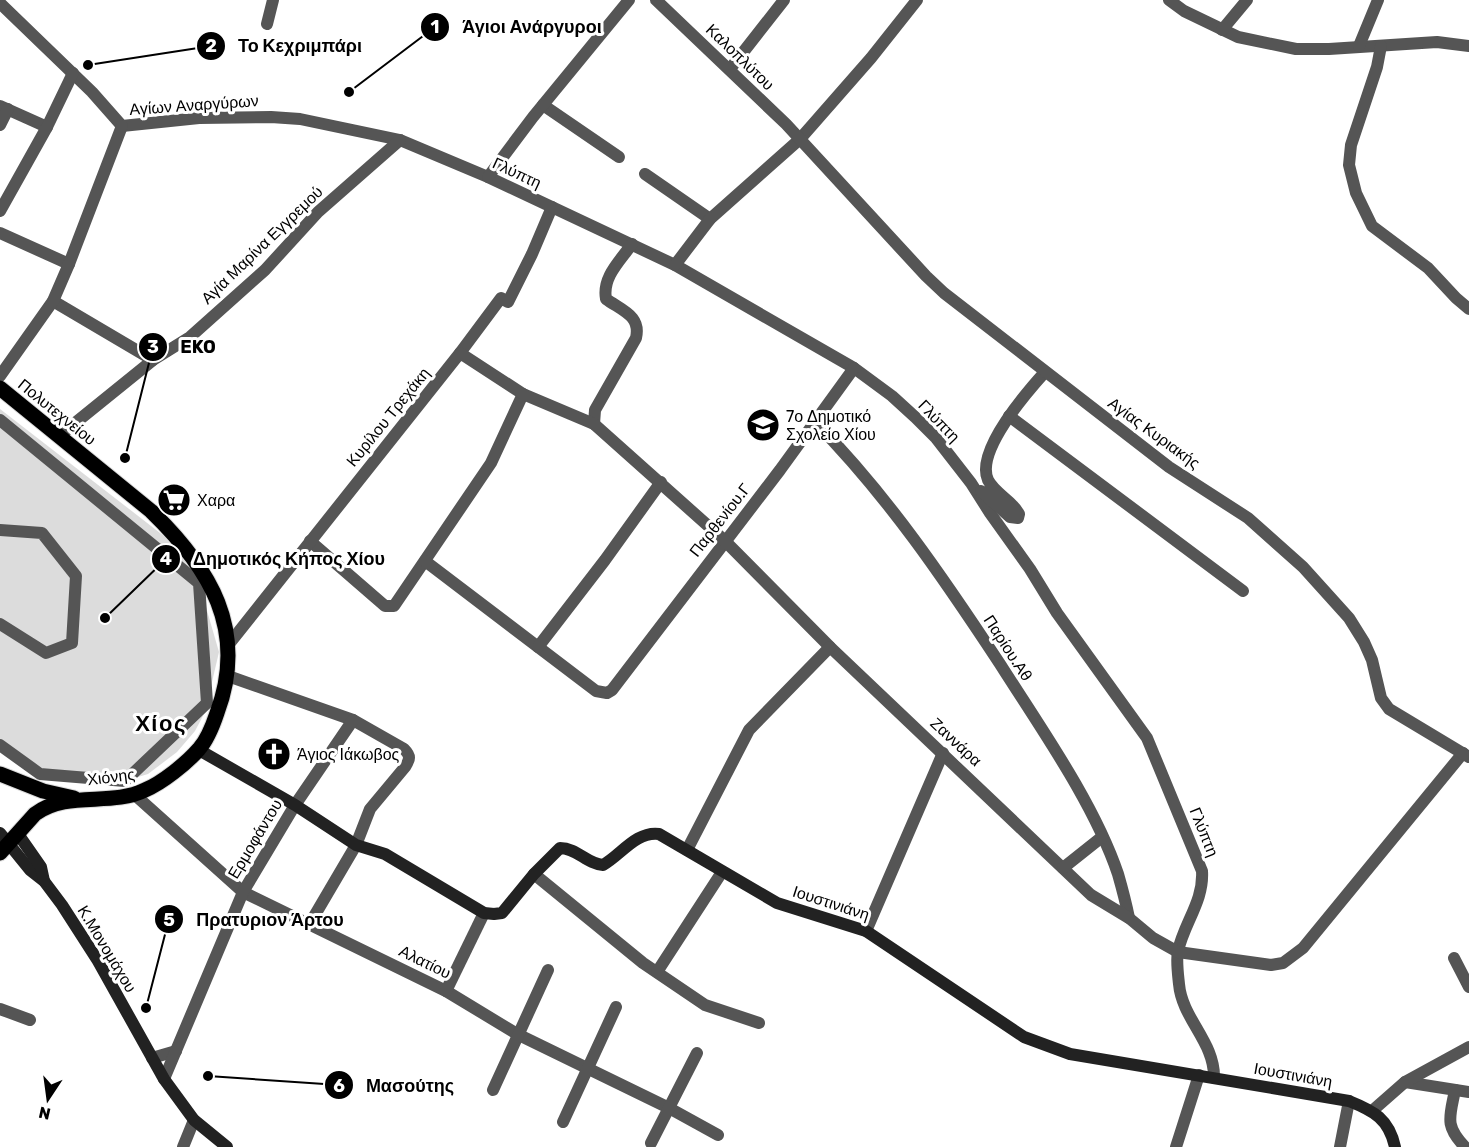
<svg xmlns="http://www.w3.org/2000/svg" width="1469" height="1147" font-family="Rubik,sans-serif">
<rect width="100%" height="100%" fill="#fff"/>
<polygon fill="#dcdcdc" points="0,409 173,543 199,583 219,652 205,712 195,731 177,752 148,774 125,781 40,774 0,750"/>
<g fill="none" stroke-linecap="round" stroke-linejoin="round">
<defs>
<g id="primary">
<path d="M0,388L151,511C210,568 248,630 217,713C213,725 208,739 199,749C187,763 162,783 145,790C111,807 68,790 35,814L0,853"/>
<polyline points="0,774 43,791 74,798"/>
</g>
</defs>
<use href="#primary" stroke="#dbdbdb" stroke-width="17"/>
<g stroke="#555" stroke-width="12">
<polyline points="0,106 47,127"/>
<polyline points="460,353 501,298 508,302 532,254 552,207"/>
<polyline points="0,420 199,583 207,703 125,781 40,774 0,745"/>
<polyline points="0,530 42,533 76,576 72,643 46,653 0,624"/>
</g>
<g stroke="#555" stroke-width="12">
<polyline points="1169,0 1184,11 1238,37 1296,49 1329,49 1437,42 1469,46"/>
<path d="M2,5L92,92L122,126L199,118L271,117L300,119L400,140L488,177L675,265L854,368L892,396L915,417L936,438L971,483L990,513L1030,569L1057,613L1147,738L1202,871C1204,901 1184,923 1178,951C1176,960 1178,974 1179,984C1182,1019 1215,1042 1214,1078"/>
<polyline points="267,24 273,0"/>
<polyline points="1222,30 1247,0"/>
<polyline points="1359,46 1378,0"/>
<polyline points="1381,46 1377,67 1351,145 1349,165 1356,193 1372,226 1428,268 1456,298 1469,309"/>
<polyline points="730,69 784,0"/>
<polyline points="543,105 619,157"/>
<polyline points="0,125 8,109"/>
<polyline points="645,174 710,219"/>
<polyline points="0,211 47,127 73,73"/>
<polyline points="0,233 69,264"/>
<polyline points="675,265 710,219 800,139 871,58 917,0"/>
<polyline points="53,301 153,360"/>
<polyline points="0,376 53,301 69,264 122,126"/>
<polyline points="1009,416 1243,591"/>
<path d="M815,422C887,495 944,579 1000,664C1040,727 1094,803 1118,874C1122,888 1126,903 1129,918"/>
<path d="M594,424L595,410L636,338C641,316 623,311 606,299C602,277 620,261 632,244"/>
<polyline points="59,436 153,360 190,337 265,270 318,212 400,140"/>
<path d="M981,491L1010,517L1018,518L1019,514C1012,500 995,494 988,480C975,451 1027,392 1045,372"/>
<polyline points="310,541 385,606 394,606 491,463 523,394"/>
<polyline points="425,561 596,691 607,693 612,690 780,470 854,368"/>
<polyline points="229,644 460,353 523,394 594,424 724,540 830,647 1091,895 1129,918 1153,938 1178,952 1271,965 1283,963 1303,948 1463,753"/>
<polyline points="538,647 605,560 661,482"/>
<path d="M228,676L353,720L404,749C411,756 410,759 405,767L370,809L356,845L309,925"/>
<polyline points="135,795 243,892 446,991 517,1034 669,1108 718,1135"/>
<polyline points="687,850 749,730 830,647"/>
<polyline points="1063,868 1102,837"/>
<polyline points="534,874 643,963 705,1005 759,1023"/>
<polyline points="866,931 943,753"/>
<polyline points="1454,958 1469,987"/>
<polyline points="657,972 722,872"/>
<polyline points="446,991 484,913"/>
<polyline points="0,1009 30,1020"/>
<polyline points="152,1058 176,1051"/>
<polyline points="164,1079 243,892 295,805 353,720"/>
<polyline points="1405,1082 1469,1092"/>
<polyline points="493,1090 548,970"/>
<path d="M1455,1090C1450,1117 1444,1125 1465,1147"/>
<polyline points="1372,1111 1405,1082 1469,1047"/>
<polyline points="563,1122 616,1007"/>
<polyline points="651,1143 697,1053"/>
<polyline points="183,1147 194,1120"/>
<polyline points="1176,1147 1199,1075"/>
<polyline points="1340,1147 1349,1101"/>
</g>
<g stroke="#555" stroke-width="12">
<polyline points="656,0 786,124 926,276 944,293 1169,467 1248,518 1303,567 1349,618 1364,642 1372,660 1381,698 1389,709 1469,757"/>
<polyline points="488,177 533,117 629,0"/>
</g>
<g stroke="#222" stroke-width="12">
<path d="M199,750L295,805L356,845L385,854L484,913L494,914L502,913L534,874L560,848C577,848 587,864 603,865C621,855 636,831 659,834L777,903L866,931L1024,1037L1070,1054L1349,1101C1374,1111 1389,1119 1395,1147"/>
<polyline points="0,833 30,870 44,881 62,905 98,961 164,1079 194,1120 227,1147"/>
<polyline points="18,834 41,867 44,881"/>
</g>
<use href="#primary" stroke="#000" stroke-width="15"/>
</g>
<defs>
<symbol id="school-disc" viewBox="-11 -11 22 22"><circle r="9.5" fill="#000" stroke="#fff"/><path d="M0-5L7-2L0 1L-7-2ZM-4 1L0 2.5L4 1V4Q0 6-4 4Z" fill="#fff"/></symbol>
<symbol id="supermarket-disc" viewBox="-11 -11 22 22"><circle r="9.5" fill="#000" stroke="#fff"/><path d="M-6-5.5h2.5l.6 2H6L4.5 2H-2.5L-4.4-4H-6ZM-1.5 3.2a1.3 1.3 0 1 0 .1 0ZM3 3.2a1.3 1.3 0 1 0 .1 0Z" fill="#fff"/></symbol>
<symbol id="church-disc" viewBox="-11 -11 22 22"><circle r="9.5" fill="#000" stroke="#fff"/><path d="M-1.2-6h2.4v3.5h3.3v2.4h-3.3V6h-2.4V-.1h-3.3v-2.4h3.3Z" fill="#fff"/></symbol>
</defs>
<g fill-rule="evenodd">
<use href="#school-disc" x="744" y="406" width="38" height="38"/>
<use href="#supermarket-disc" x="155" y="481" width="38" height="38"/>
<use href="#church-disc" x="255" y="735" width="38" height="38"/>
</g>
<g text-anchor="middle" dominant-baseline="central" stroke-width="6" stroke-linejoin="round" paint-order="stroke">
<g font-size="16" fill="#000" stroke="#fff">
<text transform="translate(740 57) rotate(44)">Καλοπλύτου</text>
<text transform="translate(194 105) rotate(-4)">Αγίων Αναργύρων</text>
<text transform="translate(517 173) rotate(25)">Γλύπτη</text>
<text transform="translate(262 245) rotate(-44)">Αγία Μαρίνα Εγγρεμού</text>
<text transform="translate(57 412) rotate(39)">Πολυτεχνείου</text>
<text transform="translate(388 417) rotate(-51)">Κυρίλου Τρεχάκη</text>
<text transform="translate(939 421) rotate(46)">Γλύπτη</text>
<text transform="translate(1154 433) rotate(36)">Αγίας Κυριακής</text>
<text transform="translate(720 520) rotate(-52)">Παρθενίου.Γ</text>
<text transform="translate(1008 648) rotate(57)">Παρίου.Αθ</text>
<text transform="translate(956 742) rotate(43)">Ζαννάρα</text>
<text transform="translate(111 777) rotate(-7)">Χιόνης</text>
<text transform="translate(1204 832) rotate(68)">Γλύπτη</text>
<text transform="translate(255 839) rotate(-59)">Ερμοφάντου</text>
<text transform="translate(831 903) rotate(18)">Ιουστινιάνη</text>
<text transform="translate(107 949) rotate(59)">Κ.Μονομάχου</text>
<text transform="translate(425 962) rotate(26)">Αλατίου</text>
<text transform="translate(1293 1075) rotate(10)">Ιουστινιάνη</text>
</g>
<g font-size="16" fill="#000" stroke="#fff" text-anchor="start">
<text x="786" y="416">7ο Δημοτικό<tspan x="786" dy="18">Σχολείο Χίου</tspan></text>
<text x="197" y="500">Χαρα</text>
<text x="297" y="754">Άγιος Ιάκωβος</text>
</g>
<g font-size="22" font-weight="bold" letter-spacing="1.5" fill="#000" stroke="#fff">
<text x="161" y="723">Χίος</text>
</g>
</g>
<path fill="none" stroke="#000" stroke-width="2" d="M349 92L435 27M88 65L211 46M125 458L153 347M105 618L166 559M146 1008L169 919M208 1076L339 1085"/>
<g fill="#000" stroke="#fff" stroke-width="2">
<circle cx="349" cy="92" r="6"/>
<circle cx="88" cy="65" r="6"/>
<circle cx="125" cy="458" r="6"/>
<circle cx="105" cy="618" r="6"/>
<circle cx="146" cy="1008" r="6"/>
<circle cx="208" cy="1076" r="6"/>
<circle cx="435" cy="27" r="15"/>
<circle cx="211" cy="46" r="15"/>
<circle cx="153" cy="347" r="15"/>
<circle cx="166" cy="559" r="15"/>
<circle cx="169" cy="919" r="15"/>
<circle cx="339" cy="1085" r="15"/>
</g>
<g font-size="18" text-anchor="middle" font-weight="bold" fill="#fff">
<text x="435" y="33">1</text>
<text x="211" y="52">2</text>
<text x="153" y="353">3</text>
<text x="166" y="565">4</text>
<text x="169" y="926">5</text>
<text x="339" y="1092">6</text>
</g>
<g font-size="18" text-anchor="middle" font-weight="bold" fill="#000" stroke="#fff" stroke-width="6" stroke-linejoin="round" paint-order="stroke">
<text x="532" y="33">Άγιοι Ανάργυροι</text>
<text x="300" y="52">Το Κεχριμπάρι</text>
<text x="198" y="353">EKO</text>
<text x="289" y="565">Δημοτικός Κήπος Χίου</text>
<text x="270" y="926">Πρατυριον Άρτου</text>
<text x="410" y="1092">Μασούτης</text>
</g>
<g transform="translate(48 1099) rotate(193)" stroke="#ffffff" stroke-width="4.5" paint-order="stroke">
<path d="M0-4.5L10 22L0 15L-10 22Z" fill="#000000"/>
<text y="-9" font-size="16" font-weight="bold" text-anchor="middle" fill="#000000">N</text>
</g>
</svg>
